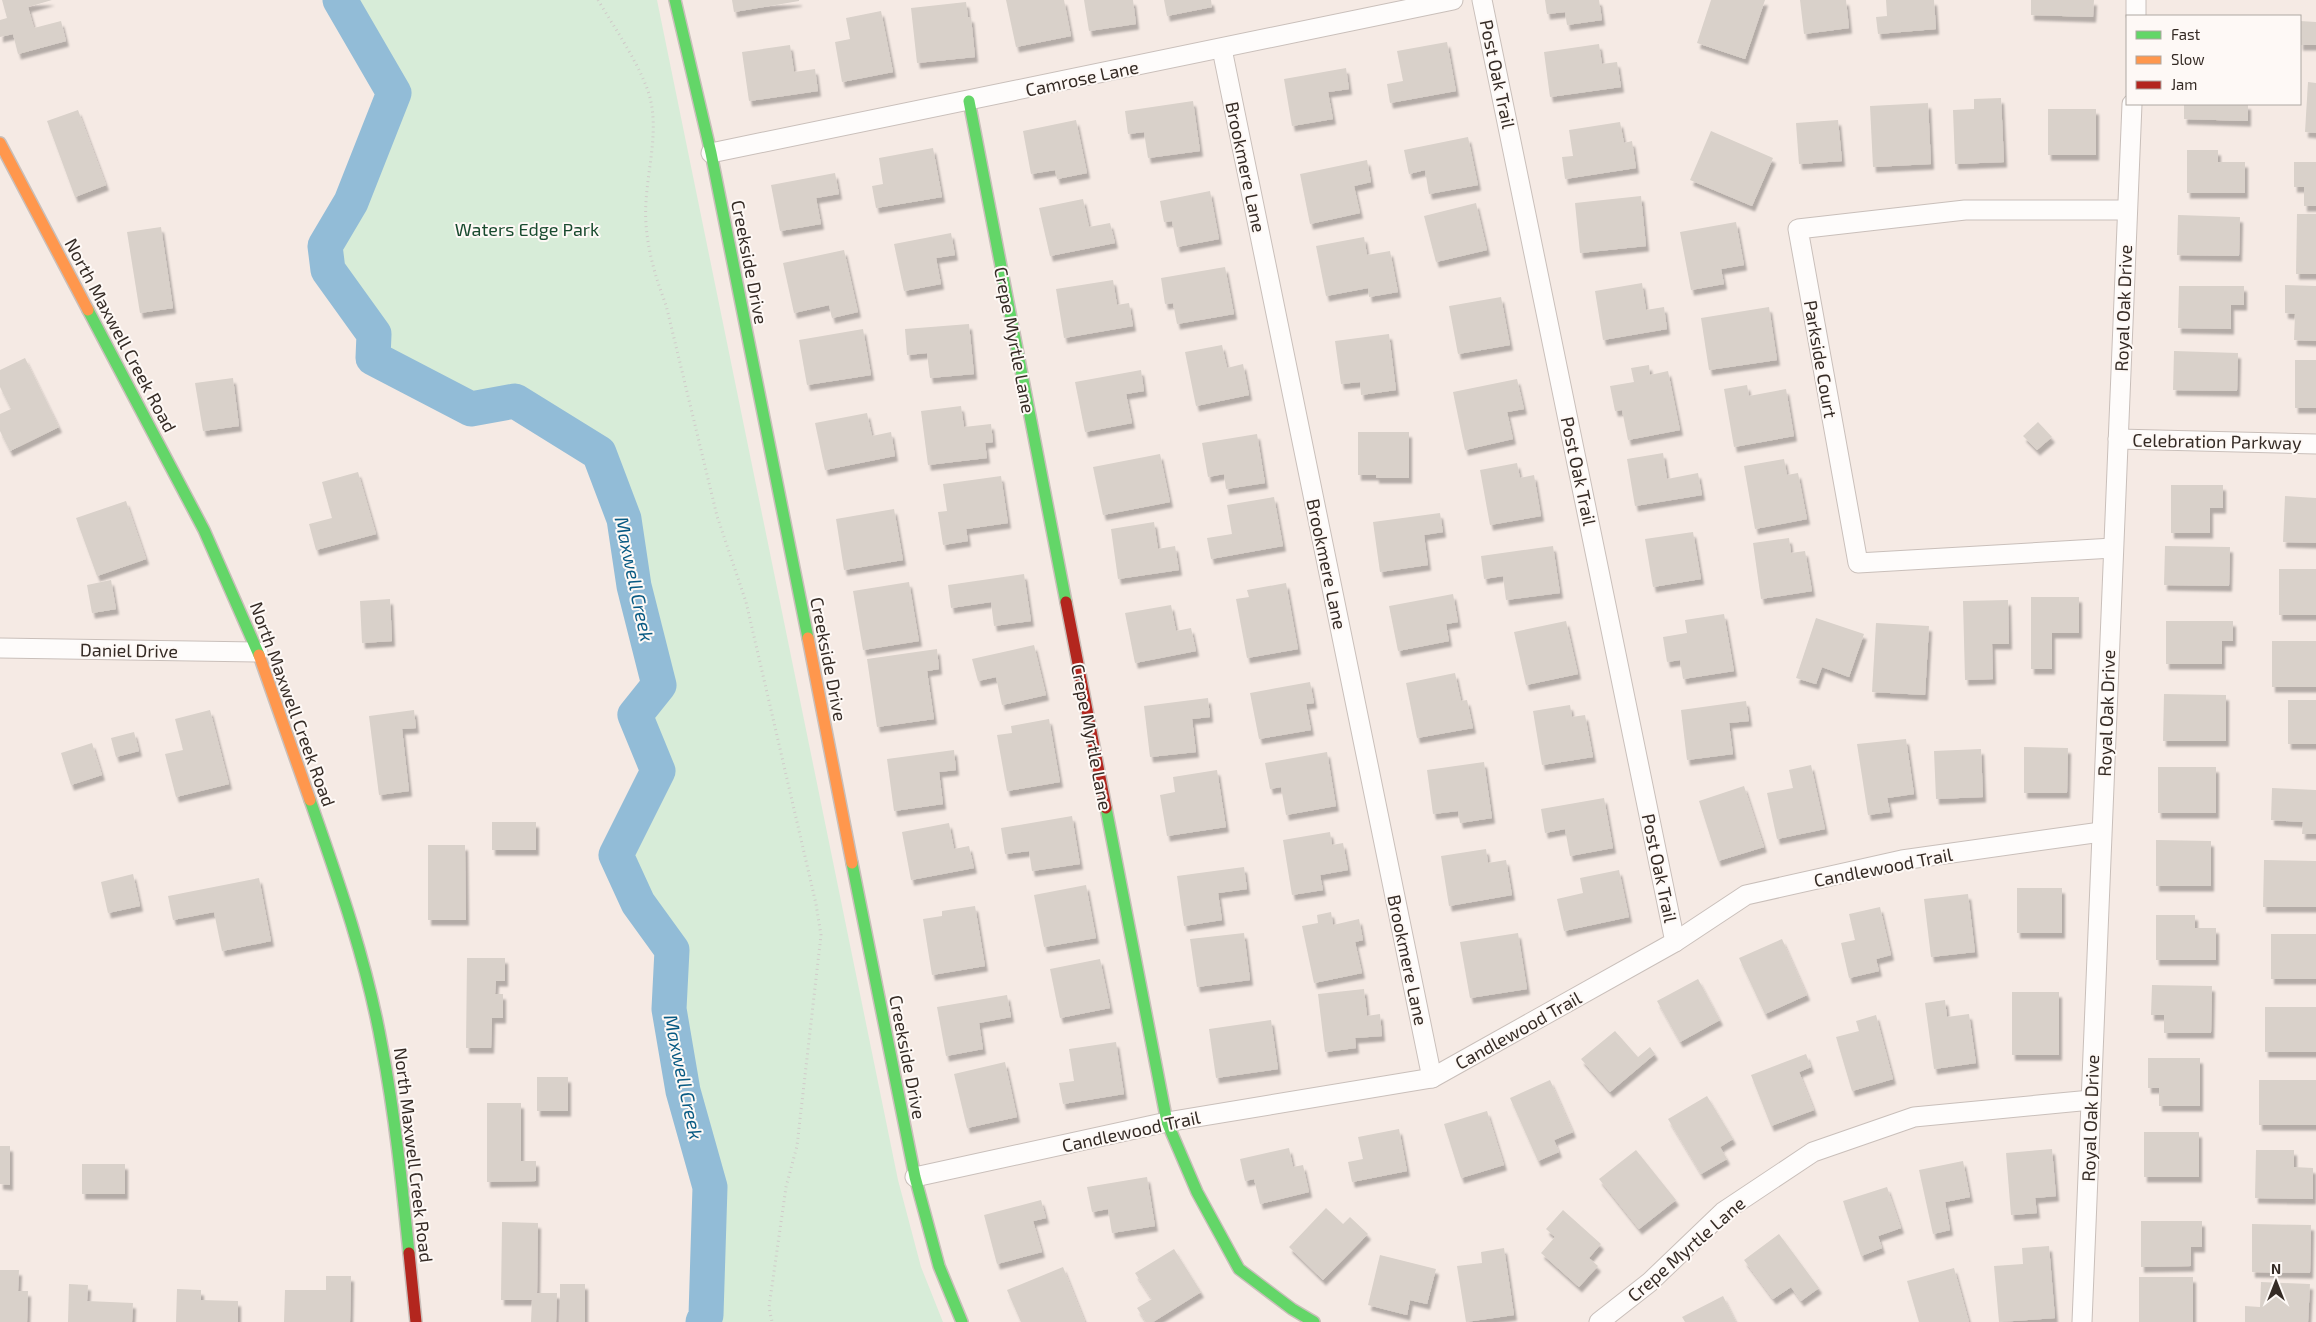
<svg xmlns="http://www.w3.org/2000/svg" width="2316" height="1322" font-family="'Exo 2',sans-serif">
<defs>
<filter id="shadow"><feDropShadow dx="3" dy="5.5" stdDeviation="1" flood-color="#0004"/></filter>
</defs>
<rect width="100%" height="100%" fill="#f5eae4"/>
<polygon fill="#d7ecd8" points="339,0 657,0 898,1180 921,1267 943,1322 703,1322 706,1314 710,1187 683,1091 669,1009 672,950 638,903 616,855 658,771 635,715 658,685 634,586 624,519 599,453 515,401 471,409 373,358 374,334 328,270 325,246 351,202 394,93"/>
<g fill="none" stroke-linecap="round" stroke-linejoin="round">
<polyline stroke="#92bcd7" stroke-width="35" points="340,0 394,93 351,202 325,246 328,270 374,334 373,358 471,409 515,401 599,453 624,519 634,586 659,685 635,715 658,771 616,855 638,903 672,950 669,1009 683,1091 710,1187 706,1315 703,1322"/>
</g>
<g fill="#d9d1ca" filter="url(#shadow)">
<polygon points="2,0 52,0 28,7 34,28 61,21 66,41 18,54 13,34 0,37 0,20 7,18"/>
<polygon points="732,0 799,0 799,1 734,12"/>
<polygon points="1006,0 1064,0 1071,36 1016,47"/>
<polygon points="1084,0 1133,0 1136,24 1089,31"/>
<polygon points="1164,0 1211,0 1212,7 1167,16"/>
<polygon points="1545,0 1599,0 1602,20 1567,25 1565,12 1547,14"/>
<polygon points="1711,0 1765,0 1745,59 1697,43"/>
<polygon points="1800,0 1846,0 1849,28 1804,34"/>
<polygon points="1886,0 1934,0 1936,29 1878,34 1876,17 1887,16"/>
<polygon points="2031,0 2094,0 2093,17 2031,15"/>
<polygon points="966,2 968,17 971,17 975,57 917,63 911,8"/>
<polygon points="881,11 893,72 842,82 835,42 850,39 846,18"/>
<polygon points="2300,21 2316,22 2316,45 2300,45"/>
<polygon points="1447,42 1456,91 1390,103 1387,84 1403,81 1397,51"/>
<polygon points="1599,44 1602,64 1617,62 1621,87 1550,97 1544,52"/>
<polygon points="790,45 794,72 815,69 818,91 749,101 742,52"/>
<polygon points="1346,68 1349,89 1328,92 1333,119 1292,126 1284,79"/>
<polygon points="2308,82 2316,83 2316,133 2305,132"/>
<polygon points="2001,98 2004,162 1955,164 1953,110 1974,109 1974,99"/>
<polygon points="1193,101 1200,151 1148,158 1144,132 1128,134 1125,111"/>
<polygon points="1928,103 1931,164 1873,167 1870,106"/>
<polygon points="2184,104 2248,104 2248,121 2184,119"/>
<rect x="2048" y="109" width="48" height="46"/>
<polygon points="78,110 106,185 75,197 47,121"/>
<polygon points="1076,120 1087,173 1057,179 1055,170 1031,174 1023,131"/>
<polygon points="1838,120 1842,161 1799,164 1796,123"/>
<polygon points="1620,122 1624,143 1632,141 1636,168 1565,179 1562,157 1573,156 1569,130"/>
<polygon points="1711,131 1773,158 1752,206 1690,180"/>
<polygon points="1468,137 1478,185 1429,194 1425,170 1409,174 1404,150"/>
<polygon points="933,148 942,197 876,208 872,186 883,184 879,158"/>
<polygon points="2187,150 2218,150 2218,162 2245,162 2245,193 2187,193"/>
<polygon points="1367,160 1371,182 1354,186 1360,213 1310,224 1300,174"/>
<polygon points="2294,162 2316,162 2316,206 2304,206 2304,187 2294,187"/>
<polygon points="835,173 839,194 816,198 821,224 780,231 771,185"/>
<polygon points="1210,191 1219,239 1177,247 1172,221 1164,222 1160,201"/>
<polygon points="1641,196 1646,246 1580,253 1575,203"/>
<polygon points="1083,199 1089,227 1110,223 1115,243 1050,256 1039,208"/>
<polygon points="1476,203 1487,250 1436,262 1424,216"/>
<polygon points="2297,214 2316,214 2316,274 2296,274"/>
<polygon points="2178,215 2240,217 2239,256 2177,255"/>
<polygon points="1736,222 1744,265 1721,269 1724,284 1691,290 1680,232"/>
<polygon points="161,227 173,308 140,313 127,232"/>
<polygon points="951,233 955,255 936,258 941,284 904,291 894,244"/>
<polygon points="1364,237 1367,255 1390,251 1398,292 1369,297 1368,288 1326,296 1316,246"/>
<polygon points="844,250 858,312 832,318 829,305 794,313 783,263"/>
<polygon points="1225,267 1234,314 1177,324 1173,303 1165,304 1161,278"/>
<polygon points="1113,280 1117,305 1129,303 1133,326 1064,338 1056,289"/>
<polygon points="1642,283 1646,310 1664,307 1667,329 1603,340 1595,291"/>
<polygon points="2285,285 2316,286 2316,341 2294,340 2295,314 2285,313"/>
<polygon points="2179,286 2244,286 2244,305 2231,305 2231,329 2178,328"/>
<polygon points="1501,297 1510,345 1458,354 1449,306"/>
<polygon points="1769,307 1777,360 1709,370 1701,318"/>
<polygon points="969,324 974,374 930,378 927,353 907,355 905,329"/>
<polygon points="863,329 871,375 807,385 799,340"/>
<polygon points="1389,334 1396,390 1361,395 1360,382 1341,384 1335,341"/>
<polygon points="1222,345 1227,368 1243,364 1249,395 1196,406 1185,352"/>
<polygon points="2174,351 2238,353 2237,391 2173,390"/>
<polygon points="25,358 59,427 10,451 0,431 0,414 11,409 0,387 0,370"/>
<rect x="2295" y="360" width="21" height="48"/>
<polygon points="1649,365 1650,375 1668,371 1680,430 1628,440 1622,410 1615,411 1610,386 1634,382 1631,368"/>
<polygon points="1141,370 1144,391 1126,394 1132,423 1085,432 1075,382"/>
<polygon points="233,378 239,426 203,431 195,383"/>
<polygon points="1517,379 1524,409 1507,412 1513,439 1465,450 1453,392"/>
<polygon points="1747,385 1749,396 1786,389 1794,436 1734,447 1724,389"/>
<polygon points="961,406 964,427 991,424 993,442 985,443 987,458 928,465 921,411"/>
<polygon points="867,413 872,436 891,432 895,456 825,470 815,423"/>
<polygon points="2038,422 2052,437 2037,450 2023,436"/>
<polygon points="1358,432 1409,432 1409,478 1376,478 1376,475 1358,475"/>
<polygon points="1257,434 1265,483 1226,489 1224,474 1208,477 1202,443"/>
<polygon points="1663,453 1667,479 1698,473 1702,495 1635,506 1627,459"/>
<polygon points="1160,454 1170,502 1103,515 1093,467"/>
<polygon points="1784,459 1787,475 1798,473 1807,519 1755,529 1744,466"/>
<polygon points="1517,463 1520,478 1534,475 1541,516 1490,525 1480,470"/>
<polygon points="358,472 376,534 316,550 309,524 332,518 322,482"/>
<polygon points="1001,476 1008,523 966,529 968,541 943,545 938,512 947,511 943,484"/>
<polygon points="2171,485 2223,485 2223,508 2210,508 2210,533 2171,533"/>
<polygon points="2285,496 2316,498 2316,543 2283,542"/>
<polygon points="1274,497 1283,546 1211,559 1207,538 1232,534 1227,505"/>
<polygon points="126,501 146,559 97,576 76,518"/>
<polygon points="894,509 903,560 844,570 836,519"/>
<polygon points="1440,513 1443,532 1424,535 1428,565 1380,572 1373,522"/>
<polygon points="1154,522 1158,549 1175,546 1179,570 1118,579 1111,529"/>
<polygon points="1693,532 1701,579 1653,587 1645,539"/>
<polygon points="1789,538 1791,553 1805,551 1812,591 1761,599 1753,543"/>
<polygon points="1553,546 1560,593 1506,600 1503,576 1484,579 1481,556"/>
<polygon points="2165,546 2230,547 2229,586 2164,585"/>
<rect x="2279" y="569" width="37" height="46"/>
<polygon points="1024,574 1031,621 994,626 991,602 951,608 948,585"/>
<polygon points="111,580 116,609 92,613 87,585"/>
<polygon points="909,582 919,641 863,650 853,591"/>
<polygon points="1286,583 1298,649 1247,658 1236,599 1249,597 1247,590"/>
<polygon points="1453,594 1458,622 1446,624 1449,641 1398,651 1389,606"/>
<polygon points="2031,597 2079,597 2079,633 2052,633 2052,669 2031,669"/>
<polygon points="390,599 392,641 362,643 360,601"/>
<polygon points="2008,600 2009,644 1992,644 1993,679 1965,680 1963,601"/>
<polygon points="1171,605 1176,631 1191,628 1196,651 1135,663 1125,613"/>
<polygon points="1724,614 1734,671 1683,679 1680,660 1667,662 1663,637 1687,633 1685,620"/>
<polygon points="1816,618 1864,634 1849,677 1822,667 1816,684 1796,678"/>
<polygon points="1566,621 1578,674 1526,685 1514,632"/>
<polygon points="2166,621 2233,621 2233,641 2222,641 2222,664 2166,664"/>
<polygon points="1876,623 1929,626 1925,695 1872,692"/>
<rect x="2272" y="641" width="44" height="46"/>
<polygon points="1034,645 1046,695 1002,705 996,677 978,681 972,659"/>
<polygon points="937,649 939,669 927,671 934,719 877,727 867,659"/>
<polygon points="1455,673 1461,701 1467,700 1473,728 1417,738 1406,683"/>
<polygon points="1310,682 1314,703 1306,704 1311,730 1259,739 1250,693"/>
<polygon points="2164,694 2226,695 2226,741 2163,741"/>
<polygon points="1208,698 1210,717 1192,719 1196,752 1150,757 1144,706"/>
<rect x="2288" y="700" width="28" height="44"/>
<polygon points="1746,701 1749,721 1729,723 1733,754 1687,760 1681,710"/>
<polygon points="1570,705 1572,717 1585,715 1593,757 1542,765 1533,711"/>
<polygon points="210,710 229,784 176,797 165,754 183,750 175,719"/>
<polygon points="414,710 416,728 402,729 409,791 379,795 369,716"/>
<polygon points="1049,719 1060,782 1007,791 997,735 1012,733 1011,726"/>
<polygon points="134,732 139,751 116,757 111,738"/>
<polygon points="1906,739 1914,794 1887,798 1890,812 1868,815 1857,744"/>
<polygon points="92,743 102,775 71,785 61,753"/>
<polygon points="2024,747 2068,748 2067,793 2024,793"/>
<polygon points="1981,749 1983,797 1936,799 1934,751"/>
<polygon points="954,750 956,770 939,772 943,804 894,811 887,759"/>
<polygon points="1327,752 1336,806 1286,815 1281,787 1270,789 1265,763"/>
<polygon points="1484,762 1492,818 1460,823 1458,811 1433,814 1427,770"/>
<polygon points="1811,765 1825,829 1777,839 1767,793 1793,788 1789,770"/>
<rect x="2158" y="767" width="58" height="46"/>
<polygon points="1217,770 1226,827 1167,836 1160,795 1175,792 1173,777"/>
<polygon points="1744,786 1764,847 1718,861 1699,801"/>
<polygon points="2272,788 2316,790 2316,834 2302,834 2303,822 2271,820"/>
<polygon points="1604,798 1613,848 1570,856 1565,829 1545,833 1541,809"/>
<polygon points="1072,816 1080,864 1032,871 1029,851 1005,854 1001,828"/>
<rect x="492" y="822" width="44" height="28"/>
<polygon points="949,823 954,849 969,846 974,868 911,880 902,832"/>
<polygon points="1330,832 1332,845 1343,843 1348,870 1320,875 1323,890 1292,895 1283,840"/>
<polygon points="2156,840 2211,841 2211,886 2156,886"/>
<polygon points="428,845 465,845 466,920 428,920"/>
<polygon points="1486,849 1488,863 1506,860 1512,895 1449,906 1441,856"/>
<polygon points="2264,860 2316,861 2316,907 2263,907"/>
<polygon points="1244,867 1247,889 1218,893 1222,920 1184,926 1177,876"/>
<polygon points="1619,870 1629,917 1564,931 1557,899 1583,893 1580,878"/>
<polygon points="133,874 140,906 108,913 101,882"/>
<polygon points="259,878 271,941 222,951 214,912 173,920 168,896"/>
<polygon points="1086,885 1096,938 1044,947 1034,895"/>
<rect x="2017" y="888" width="45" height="45"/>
<polygon points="1968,894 1975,952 1931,957 1924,899"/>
<polygon points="975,906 985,966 932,975 923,919 942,916 942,911"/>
<polygon points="1880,907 1891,955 1876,959 1879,971 1849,978 1841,943 1855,940 1849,914"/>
<polygon points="1331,912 1333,925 1359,919 1363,940 1355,942 1362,973 1314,983 1302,926 1318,923 1317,915"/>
<polygon points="2156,915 2195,915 2195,928 2216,928 2216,960 2156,960"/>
<polygon points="1244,933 1250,980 1197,987 1190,939"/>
<polygon points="1518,933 1527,989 1470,998 1460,942"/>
<rect x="2271" y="934" width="45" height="45"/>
<polygon points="1782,939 1807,995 1765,1014 1739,958"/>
<polygon points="467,958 505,958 505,981 496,981 495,994 503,994 503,1018 492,1018 491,1048 466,1048"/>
<polygon points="1100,959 1110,1008 1060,1018 1050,969"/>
<polygon points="1698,979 1720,1020 1680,1042 1657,1001"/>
<polygon points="2152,985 2212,986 2211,1033 2164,1033 2164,1015 2151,1015"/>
<polygon points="1364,989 1367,1016 1380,1014 1382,1036 1355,1038 1356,1048 1325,1052 1318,994"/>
<rect x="2012" y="992" width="47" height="63"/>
<polygon points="1007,995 1011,1017 979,1023 983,1049 946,1056 937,1007"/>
<polygon points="1945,1000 1947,1017 1969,1014 1976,1063 1934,1069 1925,1003"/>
<rect x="2265" y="1007" width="51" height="45"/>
<polygon points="1876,1015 1893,1079 1852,1091 1836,1037 1859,1031 1856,1021"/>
<polygon points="1271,1020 1278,1069 1216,1078 1209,1029"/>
<polygon points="1615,1031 1638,1057 1650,1047 1655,1054 1610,1092 1581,1059"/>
<polygon points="1116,1042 1124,1094 1063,1104 1059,1083 1074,1081 1069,1049"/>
<polygon points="1806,1054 1811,1067 1799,1072 1814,1110 1771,1126 1751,1075"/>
<polygon points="2148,1058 2200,1058 2200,1106 2159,1106 2159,1088 2148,1088"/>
<polygon points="1005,1062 1017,1117 967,1128 954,1074"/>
<rect x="537" y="1077" width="31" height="34"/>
<polygon points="1550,1080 1573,1132 1554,1140 1559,1152 1538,1161 1510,1098"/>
<rect x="2259" y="1080" width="57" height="45"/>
<polygon points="1707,1096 1733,1139 1720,1147 1727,1159 1701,1174 1668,1119"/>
<polygon points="487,1103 521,1103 521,1161 536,1161 536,1181 487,1182"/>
<polygon points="1487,1111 1504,1165 1461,1178 1444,1124"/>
<polygon points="1399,1129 1407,1171 1352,1182 1348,1162 1363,1159 1358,1137"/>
<rect x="2144" y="1132" width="55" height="45"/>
<polygon points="0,1146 10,1146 10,1185 0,1184"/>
<polygon points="1289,1148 1293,1167 1303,1165 1309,1192 1260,1204 1254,1179 1245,1181 1240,1159"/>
<polygon points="2052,1149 2056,1196 2035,1198 2037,1213 2011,1215 2006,1153"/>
<polygon points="1636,1150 1676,1200 1639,1229 1599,1179"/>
<polygon points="2256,1150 2294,1150 2294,1167 2313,1168 2313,1199 2255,1198"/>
<polygon points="1963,1161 1970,1197 1945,1202 1950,1230 1933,1234 1919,1170"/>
<rect x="82" y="1164" width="43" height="30"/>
<polygon points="1147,1177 1155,1226 1112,1233 1108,1209 1092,1212 1087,1187"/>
<polygon points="1887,1187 1901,1228 1878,1236 1882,1248 1861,1256 1843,1201"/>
<polygon points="1041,1200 1046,1218 1033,1221 1042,1252 997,1264 984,1215"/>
<polygon points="1326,1208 1343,1224 1350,1217 1368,1234 1323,1280 1289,1247"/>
<polygon points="1563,1210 1601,1244 1589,1258 1598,1266 1579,1287 1541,1253 1555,1237 1546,1229"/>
<polygon points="2141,1221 2202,1221 2202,1247 2191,1247 2191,1266 2141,1267"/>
<polygon points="502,1222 538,1223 537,1293 557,1293 556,1322 531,1322 532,1300 501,1300"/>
<polygon points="2252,1224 2311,1225 2310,1273 2252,1272"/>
<polygon points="1779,1234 1819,1288 1801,1301 1791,1287 1773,1299 1744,1260"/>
<polygon points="2049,1246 2055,1318 1999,1322 1994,1266 2023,1264 2022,1248"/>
<polygon points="1504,1248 1514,1315 1466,1322 1457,1266 1482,1263 1481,1252"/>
<polygon points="1174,1249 1201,1292 1153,1322 1146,1322 1137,1308 1152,1299 1135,1273"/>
<polygon points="1380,1255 1436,1269 1427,1304 1410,1300 1407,1315 1368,1305"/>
<polygon points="1063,1267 1085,1322 1021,1322 1007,1290"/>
<polygon points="1954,1268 1969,1322 1919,1322 1907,1281"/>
<polygon points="0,1270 19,1270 18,1291 28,1291 27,1322 0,1322"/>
<polygon points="326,1276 351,1276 350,1322 284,1322 285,1290 326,1290"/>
<rect x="2139" y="1277" width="54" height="45"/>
<polygon points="2261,1282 2310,1284 2308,1322 2245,1322 2245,1306 2260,1307"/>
<polygon points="69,1284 88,1285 87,1301 133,1303 132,1322 68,1322"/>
<rect x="560" y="1284" width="25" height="38"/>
<polygon points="177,1289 201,1290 201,1300 238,1301 238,1322 176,1322"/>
<polygon points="1723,1296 1736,1322 1685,1322 1682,1317"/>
</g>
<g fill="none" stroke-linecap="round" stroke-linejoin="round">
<defs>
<g id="street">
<polyline points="1482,0 1675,942"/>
<polyline points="2136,16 2136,0"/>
<polyline points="1222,49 1432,1078"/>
<polyline points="711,153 1453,0"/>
<polyline points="2118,439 2316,444"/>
<polyline points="2113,548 1858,563 1798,229 1965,210 2127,210"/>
<polyline points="0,648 258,652"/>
<polyline points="915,1177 1167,1122 1432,1078 1675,942 1746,895 1902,860 2101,832"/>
<polyline points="1599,1322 1650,1282 1723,1212 1813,1152 1914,1117 2091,1100"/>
<polyline points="2082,1322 2132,104"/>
</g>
<g id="fast">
<polyline points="675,0 711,153 808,638"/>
<polyline points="969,101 1066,602"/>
<polyline points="88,310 204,530 259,655"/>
<path d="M310,800C338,880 367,962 382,1047C395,1115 402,1184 409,1253"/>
<polyline points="1106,808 1167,1122 1197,1192 1239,1269 1292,1309 1314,1322"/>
<polyline points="852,863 915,1177 939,1266 962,1322"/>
</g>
<g id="slow">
<polyline points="0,143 88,310"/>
<polyline points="808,638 852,863"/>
<polyline points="259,655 310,800"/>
</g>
<g id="jam">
<polyline points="1066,602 1106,808"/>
<polyline points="409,1253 416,1322"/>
</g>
</defs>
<use href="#street" stroke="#c9bfba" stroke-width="21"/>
<use href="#fast" stroke="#c9bfba" stroke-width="14"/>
<use href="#slow" stroke="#c9bfba" stroke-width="14"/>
<use href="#jam" stroke="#c9bfba" stroke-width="14"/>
<path stroke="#d0cac9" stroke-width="3" stroke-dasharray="1 4" stroke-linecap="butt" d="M598,0C614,27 645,72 651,102C659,142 643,183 646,224C648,252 656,279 666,305L717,516L746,602L816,904L821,935L797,1146L786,1187L769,1307L772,1322"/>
<use href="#street" stroke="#fefcfb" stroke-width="19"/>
<use href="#fast" stroke="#63d668" stroke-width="11"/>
<use href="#slow" stroke="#ff974d" stroke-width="11"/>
<use href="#jam" stroke="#b3261e" stroke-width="11"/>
</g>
<g text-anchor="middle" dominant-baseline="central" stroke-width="4" stroke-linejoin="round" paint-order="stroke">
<g font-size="18" fill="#352b25" stroke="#fef9f6">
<text transform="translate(1498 74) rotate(78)">Post Oak Trail</text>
<text transform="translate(1082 78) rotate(-12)">Camrose Lane</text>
<text transform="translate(1246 167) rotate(78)">Brookmere Lane</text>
<text transform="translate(750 262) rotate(79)">Creekside Drive</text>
<text transform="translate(2123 308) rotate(-88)">Royal Oak Drive</text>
<text transform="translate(121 335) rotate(62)">North Maxwell Creek Road</text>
<text transform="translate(1015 340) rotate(79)">Crepe Myrtle Lane</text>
<text transform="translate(1821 359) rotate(80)">Parkside Court</text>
<text transform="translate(2217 441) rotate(1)">Celebration Parkway</text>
<text transform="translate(1579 471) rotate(78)">Post Oak Trail</text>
<text transform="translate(1327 564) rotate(78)">Brookmere Lane</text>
<text transform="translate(129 650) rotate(1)">Daniel Drive</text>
<text transform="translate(829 659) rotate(79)">Creekside Drive</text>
<text transform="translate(293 704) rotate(70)">North Maxwell Creek Road</text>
<text transform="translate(2106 713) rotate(-88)">Royal Oak Drive</text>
<text transform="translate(1092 737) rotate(79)">Crepe Myrtle Lane</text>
<text transform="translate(1883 867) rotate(-11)">Candlewood Trail</text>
<text transform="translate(1660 868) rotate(78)">Post Oak Trail</text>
<text transform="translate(1408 960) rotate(78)">Brookmere Lane</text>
<text transform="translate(1518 1030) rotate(-29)">Candlewood Trail</text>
<text transform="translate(908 1057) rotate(79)">Creekside Drive</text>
<text transform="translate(2090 1118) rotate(-88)">Royal Oak Drive</text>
<text transform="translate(1131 1131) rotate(-12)">Candlewood Trail</text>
<text transform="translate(414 1155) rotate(83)">North Maxwell Creek Road</text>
<text transform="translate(1686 1249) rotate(-41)">Crepe Myrtle Lane</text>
</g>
<g font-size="18" fill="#194b2f" stroke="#fef9f6">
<text x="527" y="229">Waters Edge Park</text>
</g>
<g font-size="19" font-style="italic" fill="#085a83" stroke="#fef9f6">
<text transform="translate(635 579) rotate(78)">Maxwell Creek</text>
<text transform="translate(684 1077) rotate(78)">Maxwell Creek</text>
</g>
</g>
<rect x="2126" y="15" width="175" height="90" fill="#fef9f6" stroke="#aea7a2"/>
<rect x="2136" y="31" width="25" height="8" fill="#63d668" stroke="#aea7a2"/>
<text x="2171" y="40" font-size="15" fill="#352b25">Fast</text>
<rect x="2136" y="56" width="25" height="8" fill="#ff974d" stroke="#aea7a2"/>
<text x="2171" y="65" font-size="15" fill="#352b25">Slow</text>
<rect x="2136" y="81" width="25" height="8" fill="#b3261e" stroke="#aea7a2"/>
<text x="2171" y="90" font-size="15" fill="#352b25">Jam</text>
<g transform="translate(2276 1282)" stroke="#fef9f6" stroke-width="4" paint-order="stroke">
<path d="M0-4L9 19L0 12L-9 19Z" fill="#352b25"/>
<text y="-8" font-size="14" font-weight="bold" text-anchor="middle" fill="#352b25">N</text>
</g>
</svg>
